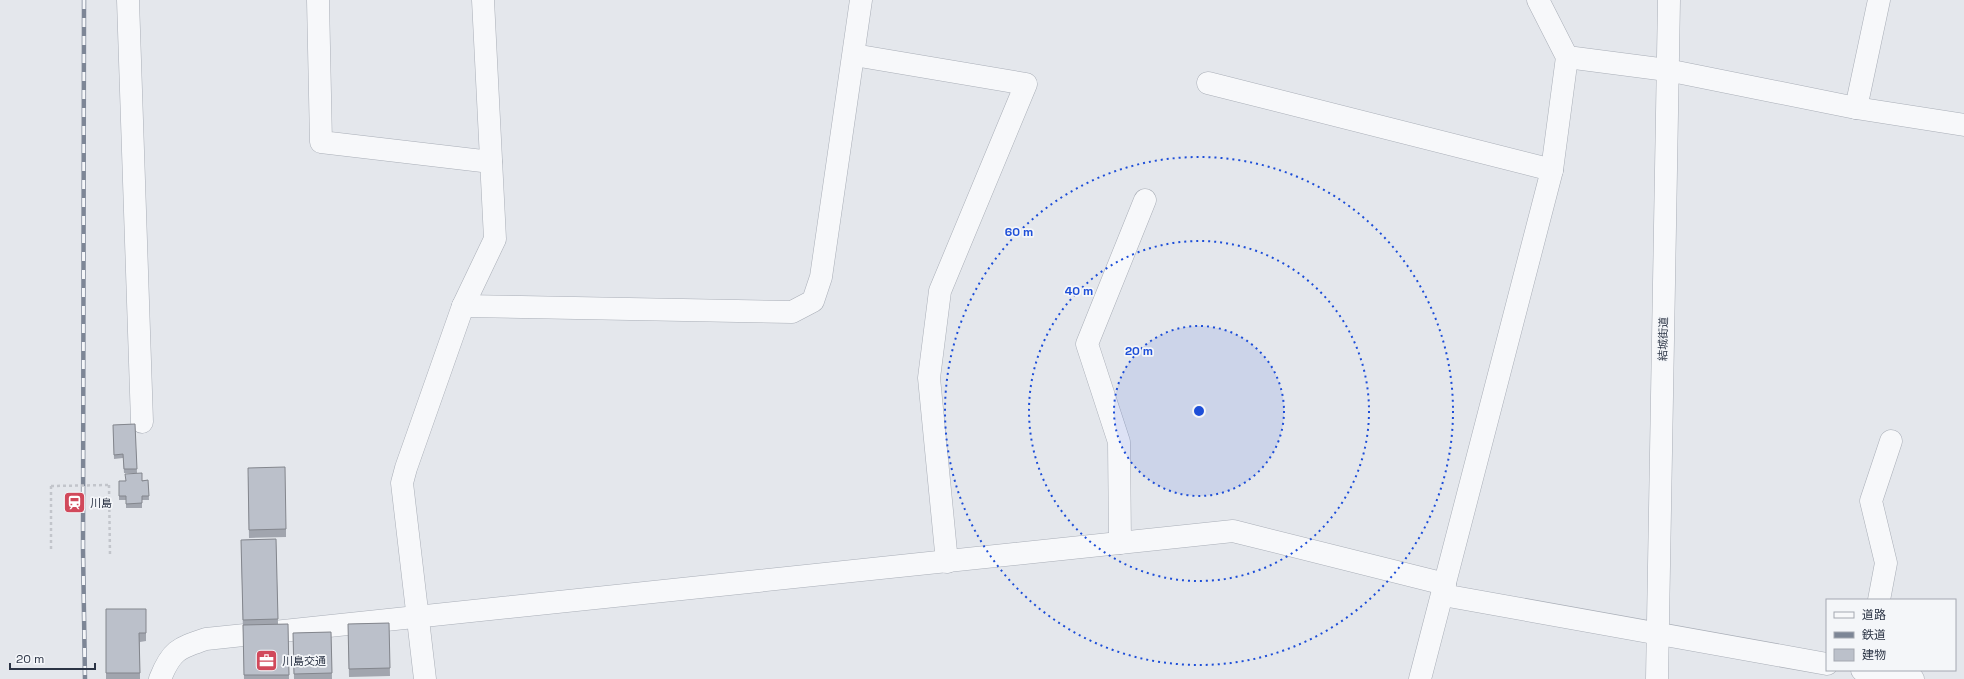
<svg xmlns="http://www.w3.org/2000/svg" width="1964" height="679" font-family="'Space Grotesk','Noto Sans JP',sans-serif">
<rect width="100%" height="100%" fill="#e4e7ec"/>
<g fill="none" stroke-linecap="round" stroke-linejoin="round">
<defs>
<g id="minor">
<polyline points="128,0 142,422"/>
<polyline points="318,0 321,142 491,162"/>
<polyline points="854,55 1026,84 940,291 929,378 947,562"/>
<polyline points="1567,57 1667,70 1856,108 1964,125"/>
<polyline points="1208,83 1552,170"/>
<polyline points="1856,108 1879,0"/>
<polyline points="463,306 792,312 813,301 821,277 861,0"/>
<polyline points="1120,543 1119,442 1087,344 1145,200"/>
<polyline points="1443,595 1827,664"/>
<polyline points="1879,600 1886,563 1871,501 1891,441"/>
<polyline points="1862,670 1913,679"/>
<path d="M160,679C171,651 178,648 206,639L1233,531L1445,584"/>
<polyline points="425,679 402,483 406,468 463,306 495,239 483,0"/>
<polyline points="1420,679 1552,170 1567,57 1538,0"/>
<polyline points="1657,679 1669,0"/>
</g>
</defs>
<use href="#minor" stroke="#a9aeb7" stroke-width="23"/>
<g stroke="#c2c5cb" stroke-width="2.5" stroke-dasharray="3 3" stroke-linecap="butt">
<polyline points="109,485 110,555"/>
<polyline points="51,486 51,552"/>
</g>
<use href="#minor" stroke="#f7f8fa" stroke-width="22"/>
<defs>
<polyline id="rail" points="84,0 83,549 85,679"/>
</defs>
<use href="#rail" stroke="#7d8696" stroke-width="4.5"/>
<use href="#rail" stroke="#f4f6f9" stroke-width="3" stroke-dasharray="9" stroke-linecap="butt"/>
<polyline stroke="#c2c5cb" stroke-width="2.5" stroke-dasharray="3 3" stroke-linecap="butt" points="51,486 109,485"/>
</g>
<g fill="#a1a5ae">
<polygon points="135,424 137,473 124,473 123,458 114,459 113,425"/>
<polygon points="248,476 286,529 286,537 249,538"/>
<polygon points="148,480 149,500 142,500 142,508 126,508 126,500 119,500 119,481"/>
<polygon points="276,539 278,624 288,624 289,679 244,679 241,540"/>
<polygon points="106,609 146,609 146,641 140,642 140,679 106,679"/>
<polygon points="389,623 390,676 349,677 348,624"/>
<polygon points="331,632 332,679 294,679 293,633"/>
</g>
<g fill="#bbc0ca" stroke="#83868d">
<polygon points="135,424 137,469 124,469 123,454 114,455 113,425"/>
<polygon points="285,467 286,529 249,530 248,468"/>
<polygon points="142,473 142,481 148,480 149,496 142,496 142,503 126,504 126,496 119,496 119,481 126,481 125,474"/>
<polygon points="276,539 278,619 243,620 241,540"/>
<polygon points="106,609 146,609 146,633 139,633 140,673 106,673"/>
<polygon points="389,623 390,668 349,669 348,624"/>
<polygon points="288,624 289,675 244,675 243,625"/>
<polygon points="331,632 332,673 294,674 293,633"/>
</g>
<circle cx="1199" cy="411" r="85" fill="#1d4ed8" fill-opacity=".12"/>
<g fill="none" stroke="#1d4ed8" stroke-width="2" stroke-dasharray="2 4">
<circle cx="1199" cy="411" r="85"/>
<circle cx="1199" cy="411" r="170"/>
<circle cx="1199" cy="411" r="254"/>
</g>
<defs>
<symbol id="station-square" viewBox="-11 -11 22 22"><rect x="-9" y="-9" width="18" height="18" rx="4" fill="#d1495b" stroke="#f4f6f9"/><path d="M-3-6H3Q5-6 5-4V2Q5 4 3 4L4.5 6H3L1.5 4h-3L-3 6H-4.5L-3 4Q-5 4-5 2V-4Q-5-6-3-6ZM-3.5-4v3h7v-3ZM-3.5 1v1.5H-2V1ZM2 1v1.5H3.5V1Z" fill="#fff"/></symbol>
<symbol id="office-square" viewBox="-11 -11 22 22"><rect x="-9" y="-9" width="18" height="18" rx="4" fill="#d1495b" stroke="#f4f6f9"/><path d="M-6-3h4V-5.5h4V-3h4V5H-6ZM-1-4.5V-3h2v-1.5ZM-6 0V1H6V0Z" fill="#fff"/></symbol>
</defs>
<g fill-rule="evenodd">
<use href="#station-square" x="62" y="490" width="25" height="25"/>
<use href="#office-square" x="254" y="648" width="25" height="25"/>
</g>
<g text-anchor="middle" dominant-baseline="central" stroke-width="3.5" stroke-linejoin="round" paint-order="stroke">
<g font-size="11" fill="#2b3445" stroke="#f4f6f9">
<text transform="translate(1663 339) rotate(-89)">結城街道</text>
</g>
<g font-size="11" fill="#2b3445" stroke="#f4f6f9" text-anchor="start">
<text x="90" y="503">川島</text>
<text x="282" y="661">川島交通</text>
</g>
</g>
<circle cx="1199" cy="411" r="6" fill="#1d4ed8" stroke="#f4f6f9" stroke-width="2"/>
<g font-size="12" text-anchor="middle" font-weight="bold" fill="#1d4ed8" stroke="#f4f6f9" stroke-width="3.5" stroke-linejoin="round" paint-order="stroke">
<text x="1019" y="236">60 m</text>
<text x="1079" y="295">40 m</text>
<text x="1139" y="355">20 m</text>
</g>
<rect x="1826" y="599" width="130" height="72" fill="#f4f6f9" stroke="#a4a8b1"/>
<rect x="1834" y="612" width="20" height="6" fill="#f7f8fa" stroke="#a4a8b1"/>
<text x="1862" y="619" font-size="12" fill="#2b3445">道路</text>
<rect x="1834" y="632" width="20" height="6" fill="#7d8696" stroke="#a4a8b1"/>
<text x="1862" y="639" font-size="12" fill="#2b3445">鉄道</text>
<rect x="1834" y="649" width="20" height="12" fill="#bbc0ca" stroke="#a4a8b1"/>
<text x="1862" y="659" font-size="12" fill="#2b3445">建物</text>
<path d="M10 663v6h85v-6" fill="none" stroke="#2b3445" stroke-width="2"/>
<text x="16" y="663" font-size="12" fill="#2b3445" stroke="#f4f6f9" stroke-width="3" paint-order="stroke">20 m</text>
</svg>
